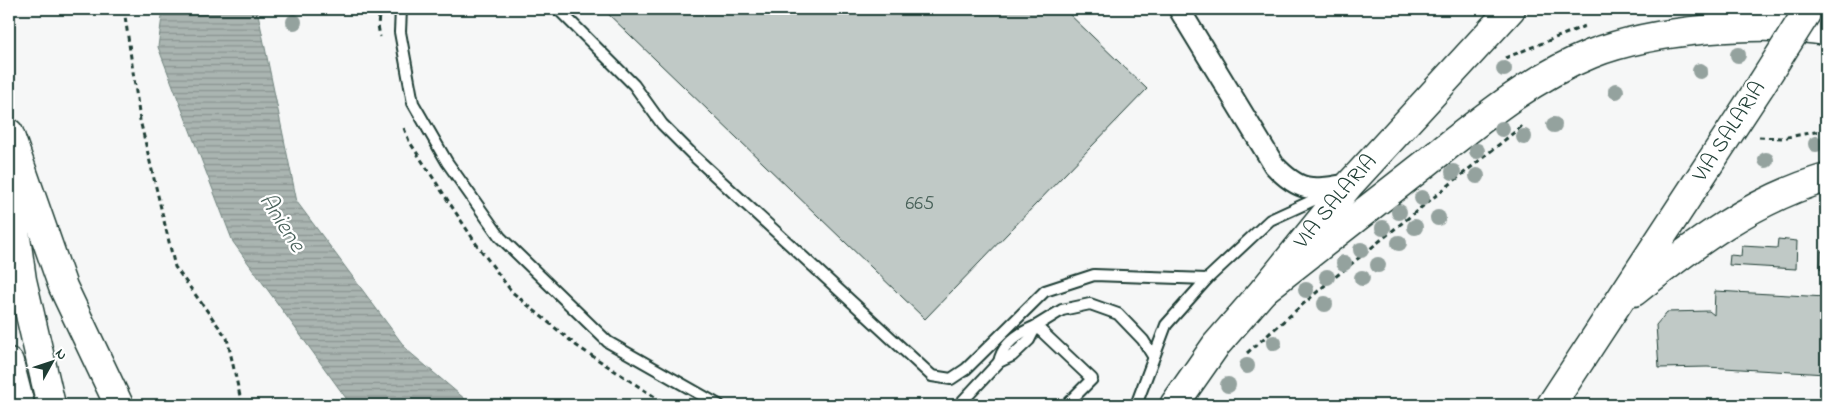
<svg xmlns="http://www.w3.org/2000/svg" width="1835" height="414" font-family="'Indie Flower',sans-serif">
<defs>
<pattern id="water-rules" width="6" height="5" patternUnits="userSpaceOnUse" patternTransform="scale(1.25)"><rect width="6" height="5" fill="#aab5b1"/><path d="M0 2.5h6" fill="none" stroke="#8a9491"/></pattern>
</defs>
<rect width="100%" height="100%" fill="#f6f7f7"/>
<filter id="ink" filterUnits="userSpaceOnUse"><feTurbulence type="fractalNoise" baseFrequency=".02" numOctaves="2"/><feDisplacementMap in="SourceGraphic" scale="10" xChannelSelector="R" yChannelSelector="G"/><feConvolveMatrix kernelMatrix="1 2 1 2 8 2 1 2 1" color-interpolation-filters="sRGB"/></filter>
<g filter="url(#ink)">
<polygon fill="url(#water-rules)" stroke="#72857f" points="163,9 257,9 297,202 407,350 472,405 351,405 233,242 158,47"/>
<g fill="#c0c9c6" stroke="#1f3d34">
<polygon points="603,9 1064,9 1147,89 925,319"/>
<polygon points="1778,239 1797,241 1796,269 1729,265 1730,255 1741,256 1742,246 1777,248"/>
<polygon points="1821,251 1826,251 1826,270 1820,269"/>
<polygon points="1715,291 1826,297 1826,374 1707,367 1659,368 1656,325 1667,312 1709,311 1714,315"/>
</g>
<g fill="none" stroke-linecap="round" stroke-linejoin="round">
<defs>
<g id="lane">
<polyline points="401,9 400,32 413,103 447,162 500,237 608,342 719,405"/>
<polyline points="558,9 634,85 662,124 696,158 932,376 951,379 966,369 1045,291 1094,275 1207,279 1270,220 1329,193"/>
<path d="M999,362C1003,343 1019,333 1036,326L1092,379L1066,405"/>
<polyline points="959,405 999,362 1012,356 1029,340 1036,326 1062,310 1090,304 1118,314 1143,340 1153,356"/>
<polyline points="1136,405 1166,325 1207,279"/>
</g>
<path id="street" d="M1179,9L1274,165C1301,194 1313,190 1350,184"/>
<g id="primary">
<path d="M1264,290C1318,248 1371,206 1425,164C1477,123 1529,79 1591,54C1654,29 1760,21 1826,31"/>
<path d="M1634,292C1694,244 1752,200 1826,178"/>
<path id="s1" d="M1174,405L1216,345L1264,290L1350,184L1511,9"/>
<polyline points="1551,405 1761,85"/>
</g>
<g id="highway">
<polyline points="9,133 63,287 119,405"/>
<polyline points="9,188 22,280 51,405"/>
<polyline points="9,362 20,405"/>
</g>
</defs>
<use href="#lane" stroke="#1f3d34" stroke-width="14"/>
<use href="#street" stroke="#1f3d34" stroke-width="24"/>
<use href="#primary" stroke="#1f3d34" stroke-width="31"/>
<use href="#highway" stroke="#1f3d34" stroke-width="31"/>
<g stroke="#1f3d34" stroke-width="3" stroke-dasharray="5 4" stroke-linecap="butt">
<polyline points="124,9 140,120 175,267 227,338 242,405"/>
<polyline points="380,9 378,25 380,37"/>
<polyline points="1505,58 1585,26"/>
<polyline points="404,128 409,141 477,245 512,292 577,346 667,405"/>
<polyline points="1759,137 1782,138 1826,130"/>
<polyline points="1247,353 1324,286 1522,126"/>
</g>
<use href="#lane" stroke="#fff" stroke-width="10"/>
<use href="#street" stroke="#fff" stroke-width="20"/>
<use href="#primary" stroke="#fff" stroke-width="28"/>
<use href="#highway" stroke="#fff" stroke-width="28"/>
<defs>
<polyline id="primary-bridge" points="1761,85 1809,9"/>
</defs>
<use href="#primary-bridge" stroke="#1f3d34" stroke-width="31" stroke-linecap="butt"/>
<use href="#primary-bridge" stroke="#fff" stroke-width="28"/>
</g>
<g fill="#94a29e">
<circle cx="294" cy="22" r="8"/>
<circle cx="1738" cy="55" r="8"/>
<circle cx="1504" cy="69" r="8"/>
<circle cx="1700" cy="71" r="8"/>
<circle cx="1616" cy="91" r="8"/>
<circle cx="1554" cy="125" r="8"/>
<circle cx="1502" cy="129" r="8"/>
<circle cx="1524" cy="137" r="8"/>
<circle cx="1816" cy="144" r="8"/>
<circle cx="1477" cy="151" r="8"/>
<circle cx="1766" cy="160" r="8"/>
<circle cx="1453" cy="172" r="8"/>
<circle cx="1477" cy="176" r="8"/>
<circle cx="1422" cy="198" r="8"/>
<circle cx="1399" cy="212" r="8"/>
<circle cx="1438" cy="218" r="8"/>
<circle cx="1415" cy="227" r="8"/>
<circle cx="1383" cy="228" r="8"/>
<circle cx="1399" cy="243" r="8"/>
<circle cx="1361" cy="250" r="8"/>
<circle cx="1344" cy="263" r="8"/>
<circle cx="1378" cy="265" r="8"/>
<circle cx="1327" cy="277" r="8"/>
<circle cx="1362" cy="278" r="8"/>
<circle cx="1306" cy="290" r="8"/>
<circle cx="1325" cy="304" r="8"/>
<circle cx="1274" cy="343" r="8"/>
<circle cx="1247" cy="366" r="8"/>
<circle cx="1228" cy="385" r="8"/>
</g>
</g>
<g text-anchor="middle" dominant-baseline="central" stroke-width="4.5" stroke-linejoin="round" paint-order="stroke">
<g font-size="20" fill="#476058">
<text x="920" y="204">665</text>
</g>
<g font-size="22" fill="#1f3d34" stroke="#fff">
<text transform="translate(1730 132) rotate(-57)">VIA SALARIA</text>
<text stroke="none"><textPath href="#s1" startOffset="260">VIA SALARIA</textPath></text>
</g>
<g font-size="24" font-style="italic" fill="#49615a" stroke="#fff">
<text transform="translate(281 223) rotate(57)">Aniene</text>
</g>
</g>
<rect width="1835" height="414" fill="none" stroke="#fff" stroke-width="30"/>
<rect x="15" y="15" width="1805" height="384" fill="none" stroke="#1f3d34" stroke-width="2" filter="url(#ink)"/>
<g transform="translate(52 362) rotate(50)" stroke="#ffffff" stroke-width="4" paint-order="stroke">
<path d="M0-4L9 19L0 12L-9 19Z" fill="#1f3d34"/>
<text y="-8" font-size="14" font-weight="bold" text-anchor="middle" fill="#1f3d34">N</text>
</g>
</svg>
